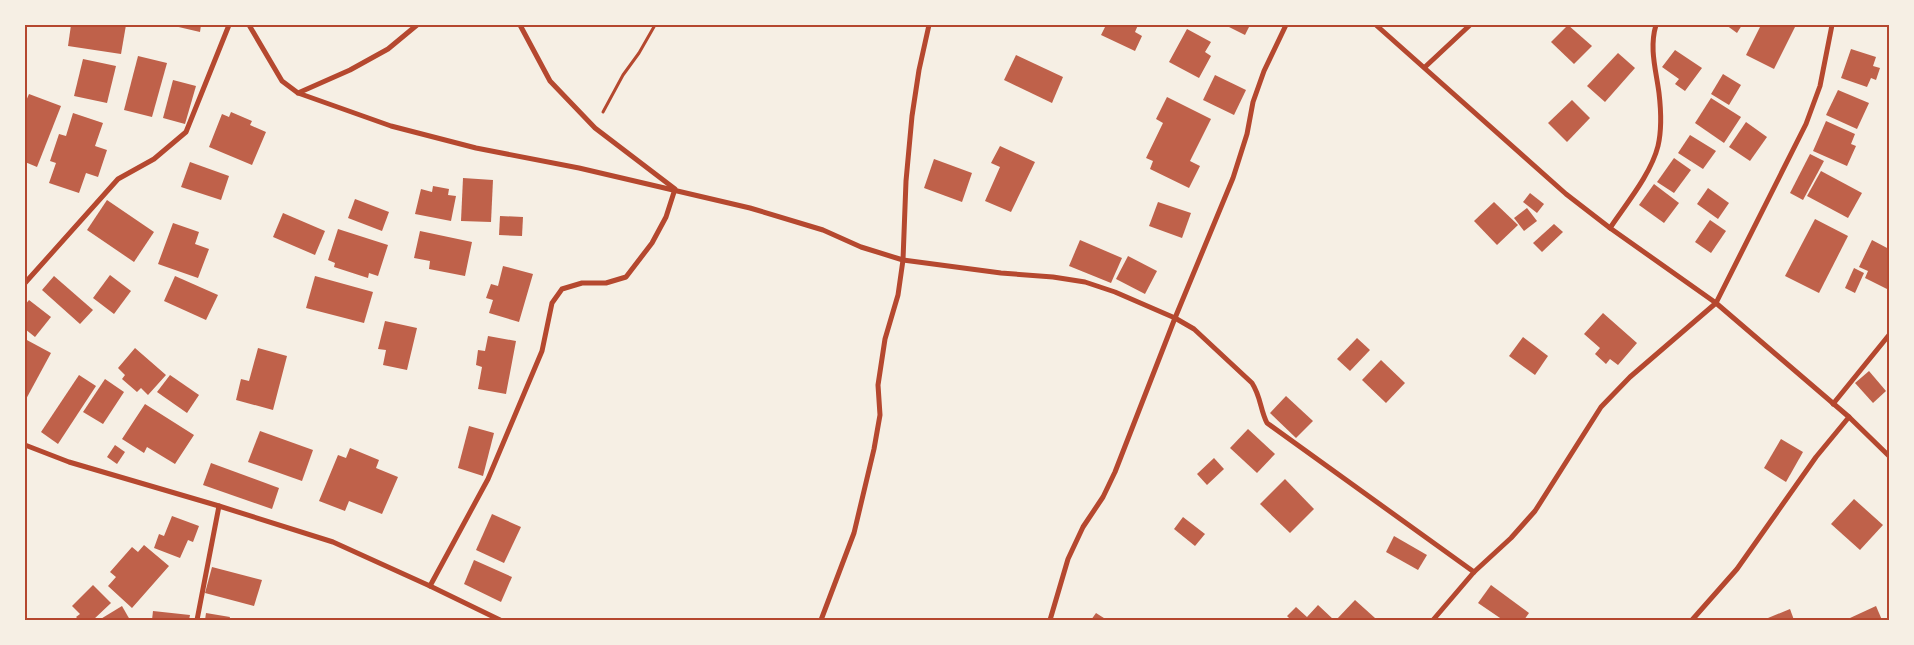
<svg xmlns="http://www.w3.org/2000/svg" width="1914" height="645" font-family="Cabin,sans-serif">
<rect width="100%" height="100%" fill="#f6efe4"/>
<g fill="#bf614a">
<polygon points="71,25 126,25 121,54 68,46"/>
<polygon points="170,25 201,25 200,32"/>
<polygon points="1106,25 1138,25 1135,32 1142,36 1135,51 1101,35"/>
<polygon points="1225,25 1250,25 1245,35"/>
<polygon points="1568,25 1592,46 1574,64 1551,42"/>
<polygon points="1726,25 1742,25 1737,33"/>
<polygon points="1761,25 1796,25 1774,69 1746,55"/>
<polygon points="1187,29 1211,42 1205,52 1211,56 1199,78 1169,62"/>
<polygon points="1851,49 1876,57 1873,66 1880,68 1876,80 1871,78 1867,87 1841,78"/>
<polygon points="1675,50 1702,68 1685,91 1675,84 1679,79 1662,67"/>
<polygon points="1618,53 1635,68 1605,102 1587,86"/>
<polygon points="1016,55 1063,77 1052,103 1004,80"/>
<polygon points="138,56 167,63 152,117 124,110"/>
<polygon points="83,59 116,66 107,103 74,96"/>
<polygon points="1723,74 1741,85 1729,105 1711,94"/>
<polygon points="1215,75 1246,90 1234,115 1203,100"/>
<polygon points="173,80 196,86 185,124 163,118"/>
<polygon points="1838,90 1869,103 1857,129 1826,115"/>
<polygon points="29,94 61,106 37,167 25,162 25,103"/>
<polygon points="1167,97 1211,119 1190,161 1200,166 1189,188 1150,169 1153,161 1146,158 1163,123 1156,119"/>
<polygon points="1711,98 1741,117 1724,143 1695,123"/>
<polygon points="1572,100 1590,118 1567,142 1548,123"/>
<polygon points="231,112 252,121 250,125 266,132 252,165 209,147 222,114 229,117"/>
<polygon points="73,113 103,123 95,146 107,150 98,177 86,173 79,193 49,183 56,163 50,161 59,134 66,136"/>
<polygon points="1826,121 1855,134 1851,144 1856,146 1847,166 1813,151"/>
<polygon points="1746,122 1767,137 1750,161 1729,147"/>
<polygon points="1690,135 1716,151 1703,169 1678,153"/>
<polygon points="1000,146 1035,162 1011,212 985,201 1000,167 991,163"/>
<polygon points="1810,154 1824,161 1803,200 1790,193"/>
<polygon points="1674,158 1691,170 1674,193 1657,182"/>
<polygon points="934,159 972,173 962,202 924,188"/>
<polygon points="190,162 229,176 221,200 181,187"/>
<polygon points="1821,171 1862,193 1848,218 1807,196"/>
<polygon points="463,178 493,180 491,222 461,221"/>
<polygon points="1654,184 1679,203 1664,223 1639,205"/>
<polygon points="433,186 449,189 448,195 456,196 451,221 415,214 421,189 432,192"/>
<polygon points="1708,188 1729,203 1718,219 1697,204"/>
<polygon points="1530,193 1544,204 1537,213 1523,202"/>
<polygon points="355,199 389,212 382,231 348,218"/>
<polygon points="107,200 154,232 134,262 87,230"/>
<polygon points="1158,202 1191,213 1182,238 1149,226"/>
<polygon points="1494,202 1518,225 1497,245 1474,221"/>
<polygon points="1527,208 1537,221 1524,231 1514,218"/>
<polygon points="283,213 325,231 315,255 273,237"/>
<polygon points="500,216 523,217 522,236 499,235"/>
<polygon points="1815,219 1848,236 1819,293 1785,276"/>
<polygon points="1710,220 1726,231 1711,253 1695,242"/>
<polygon points="173,223 199,232 195,244 209,249 198,278 158,264"/>
<polygon points="1554,224 1563,232 1542,252 1533,243"/>
<polygon points="338,229 388,245 378,276 369,273 368,278 334,267 335,263 328,260"/>
<polygon points="420,231 472,242 465,276 429,269 430,261 414,258"/>
<polygon points="1080,240 1122,258 1111,283 1069,266"/>
<polygon points="1872,240 1889,249 1889,285 1887,289 1865,278 1868,271 1859,267"/>
<polygon points="1128,256 1157,271 1145,294 1116,279"/>
<polygon points="503,266 533,274 519,322 489,313 493,300 486,298 491,284 498,286"/>
<polygon points="1854,268 1864,273 1855,293 1845,288"/>
<polygon points="110,275 131,291 114,314 93,298"/>
<polygon points="54,276 93,310 80,324 42,290"/>
<polygon points="175,276 218,295 206,320 164,301"/>
<polygon points="315,276 373,292 364,323 306,308"/>
<polygon points="29,300 51,317 35,337 25,329 25,305"/>
<polygon points="1603,313 1637,343 1618,365 1610,359 1606,364 1595,354 1600,348 1584,334"/>
<polygon points="385,321 417,328 407,370 383,365 386,350 378,349"/>
<polygon points="488,336 516,341 506,394 478,389 482,367 476,365 478,350 485,351"/>
<polygon points="1523,337 1548,356 1535,375 1509,356"/>
<polygon points="1357,338 1370,350 1350,371 1337,359"/>
<polygon points="25,339 51,353 25,401"/>
<polygon points="135,348 166,375 148,395 141,388 137,392 122,379 125,375 118,368"/>
<polygon points="258,348 287,356 273,410 236,400 241,379 249,381"/>
<polygon points="1381,360 1405,383 1386,403 1362,380"/>
<polygon points="1869,371 1886,391 1873,403 1855,383"/>
<polygon points="79,375 96,386 58,444 41,432"/>
<polygon points="170,375 199,395 187,413 157,392"/>
<polygon points="105,379 124,392 103,424 83,412"/>
<polygon points="1286,396 1313,421 1296,438 1270,413"/>
<polygon points="145,404 194,435 175,464 147,447 144,453 122,439"/>
<polygon points="469,426 494,433 483,476 458,468"/>
<polygon points="1248,429 1275,454 1257,473 1230,448"/>
<polygon points="260,431 313,450 302,481 248,462"/>
<polygon points="1781,439 1803,452 1786,482 1764,468"/>
<polygon points="115,445 125,452 117,464 107,457"/>
<polygon points="350,448 379,460 376,468 398,477 382,514 349,501 345,511 319,501 338,455 346,458"/>
<polygon points="1214,458 1224,469 1207,485 1197,474"/>
<polygon points="211,463 279,488 272,509 203,485"/>
<polygon points="1285,479 1314,509 1290,533 1260,504"/>
<polygon points="1854,499 1883,525 1860,550 1831,524"/>
<polygon points="492,514 521,527 504,563 476,550"/>
<polygon points="172,516 199,526 193,542 188,540 180,558 154,548 159,534 164,536"/>
<polygon points="1183,517 1205,534 1195,546 1174,529"/>
<polygon points="1394,536 1427,555 1418,570 1386,552"/>
<polygon points="144,545 169,566 132,608 108,586 116,577 110,572 132,547 138,552"/>
<polygon points="474,560 512,577 501,602 464,584"/>
<polygon points="212,567 262,580 254,606 205,593"/>
<polygon points="93,585 111,603 93,620 79,620 76,617 80,614 72,606"/>
<polygon points="1491,585 1529,613 1524,620 1503,620 1478,603"/>
<polygon points="1355,600 1375,618 1373,620 1336,620"/>
<polygon points="1318,605 1334,620 1291,620 1287,616 1296,607 1307,617"/>
<polygon points="122,606 130,620 99,620"/>
<polygon points="1876,606 1882,620 1852,620 1850,618"/>
<polygon points="1790,609 1794,620 1769,620 1768,618"/>
<polygon points="153,611 190,615 189,620 152,620"/>
<polygon points="206,613 230,617 229,620 205,620"/>
<polygon points="1096,613 1107,620 1091,620"/>
</g>
<g fill="none" stroke-linecap="round" stroke-linejoin="round">
<polyline stroke="#b5482f" stroke-width="3" points="603,112 623,75 639,53 655,25"/>
<g stroke="#b5482f" stroke-width="5">
<path d="M249,25L282,81L298,93L391,126L476,148L579,168L750,208L823,230L861,247L903,260L1001,273L1053,277L1085,282L1115,292L1175,318L1194,329L1252,383C1261,397 1260,409 1267,423L1474,572"/>
<polyline points="1376,25 1566,194 1610,228 1716,303 1849,417 1889,456"/>
<polyline points="1425,67 1470,25"/>
<polyline points="298,93 350,70 388,49 417,25"/>
<path d="M1610,228C1626,204 1651,174 1658,146C1662,129 1661,110 1659,93C1656,70 1649,48 1656,25"/>
<polyline points="25,283 118,179 154,159 186,132 229,25"/>
<polyline points="1833,404 1889,335"/>
<polyline points="25,445 69,462 219,506 333,542 430,586 500,620"/>
<polyline points="430,586 488,479 542,351 552,303 562,289 582,283 606,283 626,277 652,243 666,217 675,189 595,128 550,81 520,25"/>
<polyline points="197,620 219,506"/>
<polyline points="821,620 854,533 874,449 880,415 878,385 885,339 898,295 903,260 906,181 912,116 919,70 929,25"/>
<polyline points="1050,620 1068,559 1083,527 1103,497 1115,472 1175,318 1233,178 1247,134 1253,102 1264,71 1286,25"/>
<polyline points="1433,620 1474,572 1511,538 1535,511 1601,407 1630,377 1716,303 1806,124 1820,86 1832,25"/>
<polyline points="1692,620 1737,569 1816,457 1849,417"/>
</g>
</g>
<rect width="1914" height="645" fill="none" stroke="#f6efe4" stroke-width="52"/>
<rect x="26" y="26" width="1862" height="593" fill="none" stroke="#b5482f" stroke-width="2"/>
</svg>
